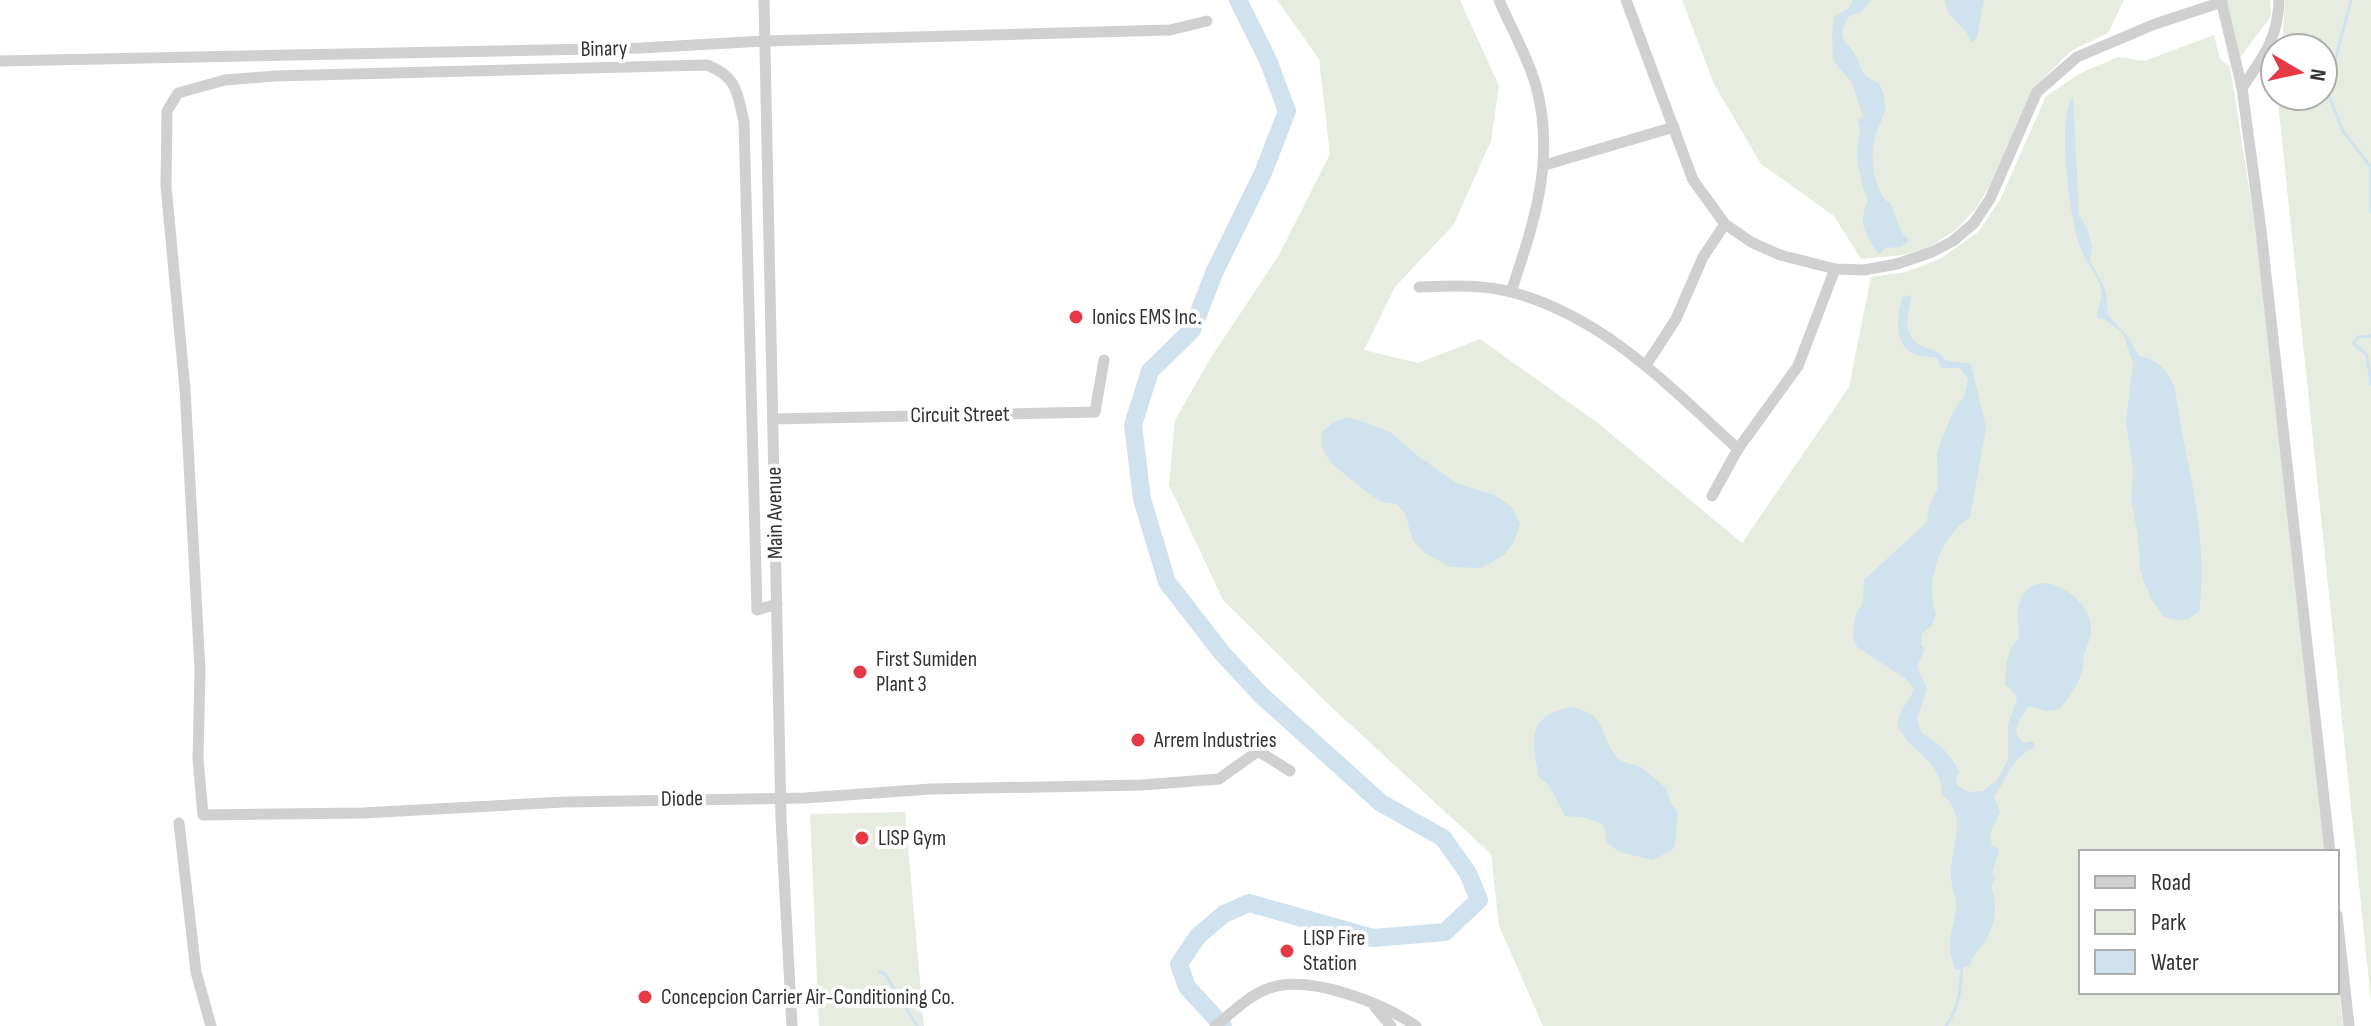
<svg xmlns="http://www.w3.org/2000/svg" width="2371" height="1026" font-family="'Sofia Sans Condensed',sans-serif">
<rect width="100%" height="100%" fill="#fff"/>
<g fill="#e6ecdf">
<polygon points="1277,0 1460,0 1499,86 1491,141 1454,224 1395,287 1364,350 1418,363 1480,339 1598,423 1742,543 1849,387 1871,277 1906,272 1940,259 1978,232 2000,200 2046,96 2081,73 2118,57 2144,61 2214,35 2220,59 2230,67 2256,232 2325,852 2081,852 2081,992 2337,992 2337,972 2343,1026 1543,1026 1499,926 1491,854 1327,703 1223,600 1169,485 1175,420 1210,359 1279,255 1330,154 1319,59"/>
<polygon points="1682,0 2124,0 2108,33 2071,51 2033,89 1989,187 1977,207 1957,229 1928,248 1904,255 1861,259 1834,216 1761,164 1714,84"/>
<polygon points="2226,0 2270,0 2271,16 2237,62"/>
<polygon points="2285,0 2371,0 2371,1001 2278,101 2278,96 2323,96 2323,48 2282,48"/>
<polygon points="905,812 924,1026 819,1026 810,814"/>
</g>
<g fill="#cfe2ee">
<path d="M1853,0H1871L1861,12L1849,16C1846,22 1842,27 1842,33C1842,41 1848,44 1852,50C1864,66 1855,73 1879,83C1895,115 1875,120 1873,149C1871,163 1875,186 1884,198C1890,206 1887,197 1892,207C1897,218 1898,232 1909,240L1901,247L1885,248L1879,254C1866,236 1857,223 1868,201C1862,186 1859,172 1857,157C1855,145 1863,134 1858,120L1863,116L1852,83L1833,60L1832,33L1834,17L1848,9Z"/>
<polygon points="1944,0 1984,0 1977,38 1971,42 1967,33 1949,14"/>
<path d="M2073,97L2079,214L2088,231L2092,247L2090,260L2106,291L2108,315L2128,337L2138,355C2161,363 2162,364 2174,385C2178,407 2181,429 2186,452C2197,505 2206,557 2199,611L2188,619L2177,620L2164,617L2152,600L2144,582L2140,569L2138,536L2131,500L2133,470L2126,422L2133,363L2123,333L2104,319L2097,318C2097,307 2104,299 2101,288C2097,273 2084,260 2079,244C2070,219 2056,116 2073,97Z"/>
<path d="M1912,295C1909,310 1901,333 1918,344C1928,350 1938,349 1945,360L1971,364L1986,428L1970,517C1941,536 1924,580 1936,614L1932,625L1922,634L1921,645L1925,648L1917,667L1927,689L1917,719L1922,734C1936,739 1954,758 1959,772L1956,776L1957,785L1968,792L1983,791L1997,780L2008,760V724L2017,701L2015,694L2005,684C2006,668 2006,649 2019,638C2019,627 2016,610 2020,601C2036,562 2086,595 2091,624C2092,636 2088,643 2084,654C2082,661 2084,659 2083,666C2080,683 2070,696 2060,709L2047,711L2028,706C2022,719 2007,730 2024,743L2034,741V748C2014,754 2005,781 1994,797L2000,812L1990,834L1992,846L1999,849L1992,875L1995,878L1991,887C1999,910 1995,928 1980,948C1975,954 1972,957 1970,965L1956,970C1945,946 1952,933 1956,909C1957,897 1952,889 1951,878C1949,851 1970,813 1942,795C1942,771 1927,759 1911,745C1906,741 1902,733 1898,728C1897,711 1908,704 1914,689L1906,679L1857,647L1853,639L1854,625L1856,613L1863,604L1864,580L1927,522L1929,506L1938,488L1937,456L1940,443L1952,414L1965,394L1968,379L1960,368H1941L1937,358C1930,356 1923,357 1917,355C1893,348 1896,315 1903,297Z"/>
<polygon points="1349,417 1390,432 1414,453 1456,483 1494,495 1512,507 1520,524 1514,542 1504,555 1481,568 1450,567 1425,553 1413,541 1405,513 1396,504 1382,502 1368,493 1331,463 1321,446 1322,432 1334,422"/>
<path d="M1570,707C1611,714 1597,737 1619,759C1626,765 1635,763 1642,768C1650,774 1658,782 1666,788L1671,803L1678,813L1675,845L1672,850L1653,860L1620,852L1607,843L1604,826C1590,817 1581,817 1565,816L1549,785L1539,777C1532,742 1526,716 1570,707Z"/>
</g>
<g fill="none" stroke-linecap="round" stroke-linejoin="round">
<g stroke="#cfe2ee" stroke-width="3">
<polyline points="2351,0 2327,91 2343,131 2371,167 2371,212"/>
<polyline points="2371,336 2358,337 2353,343 2367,355 2371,384"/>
<polyline points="880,972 885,974 917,1026"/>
<path d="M1946,1026C1960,1006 1961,987 1962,964"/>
</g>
<polyline stroke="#cfe2ee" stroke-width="18" points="1223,1026 1187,987 1179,964 1198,936 1224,914 1249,903 1373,938 1445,932 1479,900 1468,873 1443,838 1381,803 1260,694 1222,653 1167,582 1142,499 1133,425 1150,371 1192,330 1214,273 1263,173 1287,111 1268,60 1238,0"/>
<g stroke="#d0d0d0" stroke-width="11">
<polyline points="764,0 781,819 792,1026"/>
<path d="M1499,0C1511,28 1528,57 1536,86C1556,159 1534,223 1511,292"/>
<polyline points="1626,0 1693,180 1725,224 1751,242 1780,255 1835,269 1864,270 1897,264 1932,252 1953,241 1974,223 1990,199 2037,92 2077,57 2155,24 2222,2"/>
<polyline points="2221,0 2242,88 2261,230 2330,852"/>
<polyline points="0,61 641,48 765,41 1170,30 1207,21"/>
<path d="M2242,88C2263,57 2278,39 2279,0"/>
<polyline points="1545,165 1674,127"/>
<path d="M1419,287C1449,286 1482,284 1511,292C1603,316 1670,387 1738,449"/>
<polyline points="1646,365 1676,319 1703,257 1725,224"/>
<polyline points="773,419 1095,412 1104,360"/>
<polyline points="1712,496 1738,449 1798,366 1835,269"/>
<path d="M777,604L757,610L744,122C737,93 738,77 707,65L275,76L225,80L178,93L167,111L166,186L185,389L200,670L198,759L203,815L363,813L564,802L805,798L931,789L1142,785L1219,779L1258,751L1290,771"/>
<polyline points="179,823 196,972 211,1026"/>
<polyline points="2337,915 2349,1026"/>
<polyline points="1375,1007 1391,1026"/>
<path d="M1215,1026C1231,1014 1248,996 1267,989C1308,973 1382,1003 1416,1026"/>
</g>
</g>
<g fill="#e63946" stroke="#fff" stroke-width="3">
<circle cx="1076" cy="317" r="8"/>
<circle cx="860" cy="672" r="8"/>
<circle cx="1138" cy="740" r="8"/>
<circle cx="862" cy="838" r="8"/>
<circle cx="1287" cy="951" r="8"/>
<circle cx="645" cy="997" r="8"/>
</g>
<g text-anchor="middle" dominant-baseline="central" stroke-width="8" stroke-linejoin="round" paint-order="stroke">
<g font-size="22" fill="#333" stroke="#fff">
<text transform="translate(604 49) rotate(-1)">Binary</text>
<text transform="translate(960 415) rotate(-1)">Circuit Street</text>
<text transform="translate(775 513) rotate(-91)">Main Avenue</text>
<text transform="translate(682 799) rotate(-1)">Diode</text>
</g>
<g font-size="22" fill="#333" stroke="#fff" text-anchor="start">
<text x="1092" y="317">Ionics EMS Inc.</text>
<text x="876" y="659">First Sumiden<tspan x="876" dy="25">Plant 3</tspan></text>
<text x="1154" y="740">Arrem Industries</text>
<text x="878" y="838">LISP Gym</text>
<text x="1303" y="938">LISP Fire<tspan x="1303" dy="25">Station</tspan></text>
<text x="661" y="997">Concepcion Carrier Air-Conditioning Co.</text>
</g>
</g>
<rect x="2079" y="850" width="260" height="144" fill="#ffffff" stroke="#adadad" stroke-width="2"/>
<rect x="2095" y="876" width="40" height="12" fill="#d0d0d0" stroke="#adadad" stroke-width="2"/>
<text x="2151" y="890" font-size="24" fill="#333333">Road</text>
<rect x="2095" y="910" width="40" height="24" fill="#e6ecdf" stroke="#adadad" stroke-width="2"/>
<text x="2151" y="930" font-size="24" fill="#333333">Park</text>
<rect x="2095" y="950" width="40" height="24" fill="#cfe2ee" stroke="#adadad" stroke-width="2"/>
<text x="2151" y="970" font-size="24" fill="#333333">Water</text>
<g transform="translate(2299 72) rotate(99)"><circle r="38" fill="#ffffff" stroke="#adadad" stroke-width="2"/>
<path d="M0-6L14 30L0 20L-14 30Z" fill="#e63946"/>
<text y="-12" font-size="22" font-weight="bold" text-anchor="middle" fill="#333333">N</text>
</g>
</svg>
